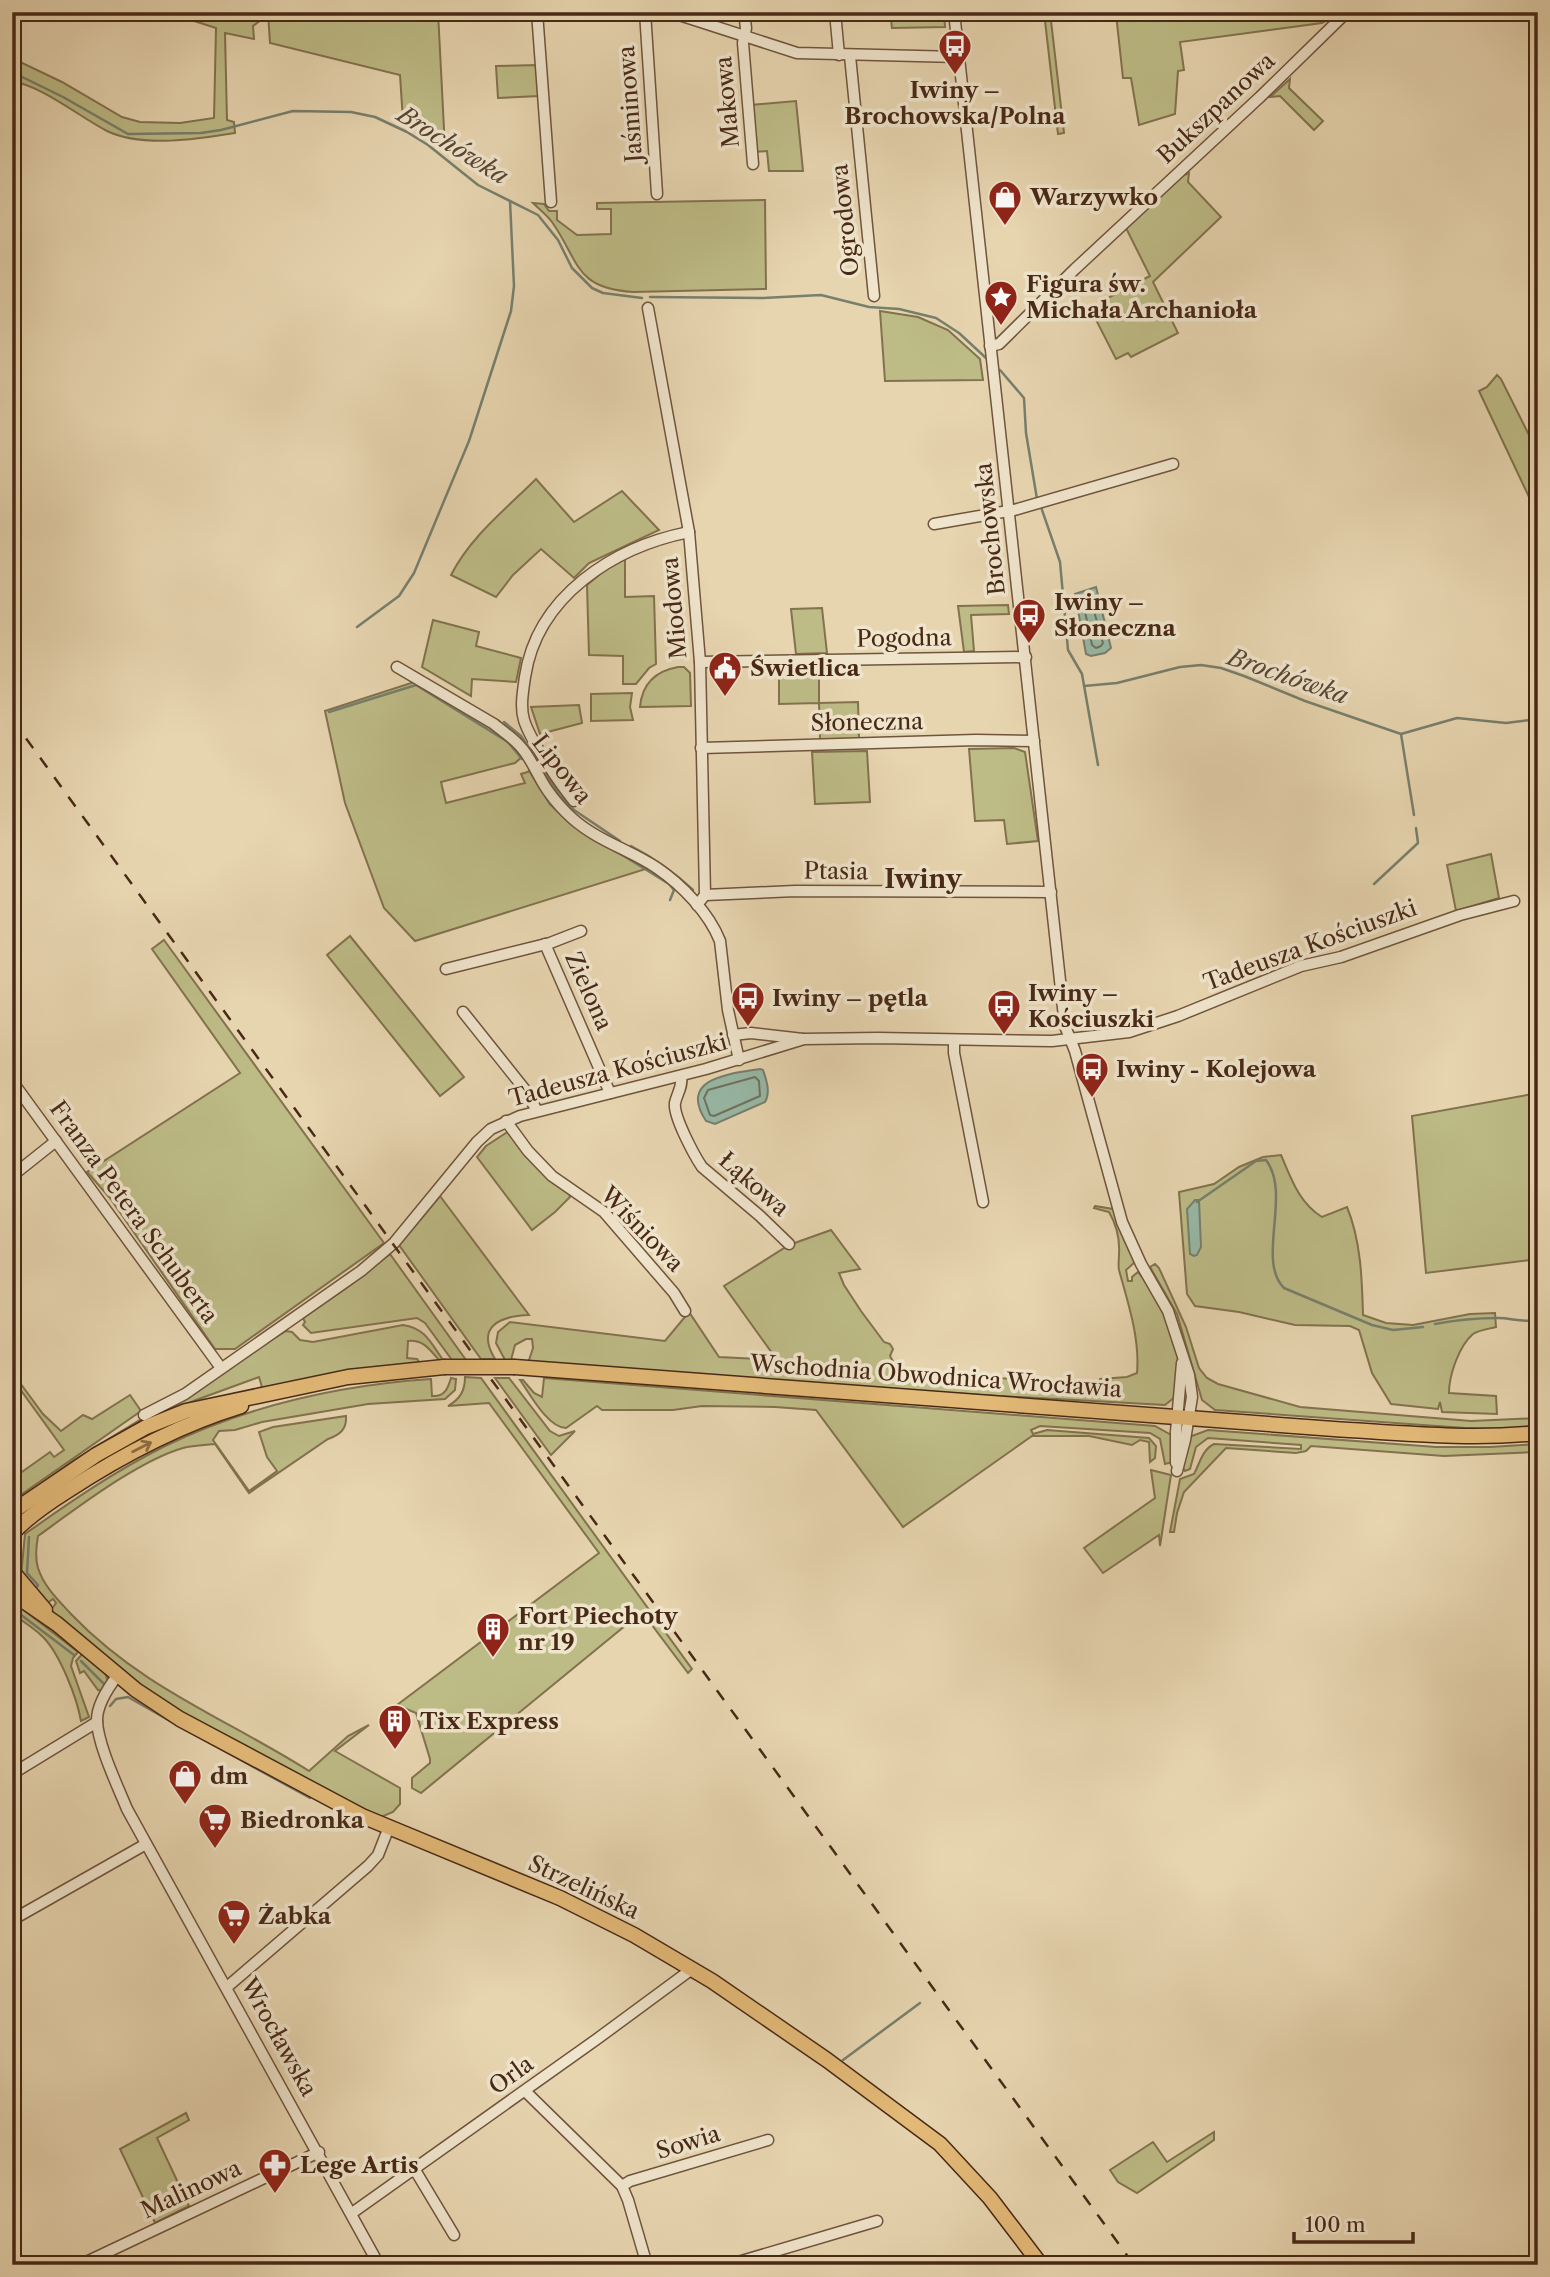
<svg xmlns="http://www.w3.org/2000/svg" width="1550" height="2277" font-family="'Libre Caslon Text',serif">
<rect width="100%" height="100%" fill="#e7d5b0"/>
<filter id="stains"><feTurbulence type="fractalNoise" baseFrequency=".00286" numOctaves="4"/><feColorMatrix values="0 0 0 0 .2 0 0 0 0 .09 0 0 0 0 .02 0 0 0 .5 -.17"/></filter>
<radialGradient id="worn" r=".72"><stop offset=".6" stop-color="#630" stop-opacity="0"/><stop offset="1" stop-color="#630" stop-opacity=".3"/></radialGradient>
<g fill="#bdbb86" stroke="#82724e" stroke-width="2">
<path d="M166,12H261V20L253,26L254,39L225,33L227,120L234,122L235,133C198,139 142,148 107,131C78,116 44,87 12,81V58L62,82L122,117L140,122L180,123L214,118L216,28Z"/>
<polygon points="268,12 438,12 445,148 403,121 400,75 270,43"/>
<polygon points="890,12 944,12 945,27 892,28"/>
<polygon points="1044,12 1050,12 1064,133 1058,134"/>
<polygon points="1127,12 1341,12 1322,23 1180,42 1184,70 1178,71 1175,114 1139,125 1131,78 1123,78 1116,14"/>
<polygon points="538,65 539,96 498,98 496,66"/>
<polygon points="1290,79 1289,88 1323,121 1314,130 1280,96 1270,97"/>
<polygon points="796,101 803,171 769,171 767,151 754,152 751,105"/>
<polygon points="1189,173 1188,182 1221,217 1153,282 1178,333 1131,357 1128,353 1116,359 1092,312 1104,300 1150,276 1125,226 1179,177"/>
<path d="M765,200L766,289L633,292C574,288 580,262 552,222C547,215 539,209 533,203L544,204L549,211H557V220L577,235L611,234V209H597V203Z"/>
<polygon points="880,311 918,317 948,330 980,359 983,380 885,381"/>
<polygon points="1497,375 1501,379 1538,453 1538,516 1479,391 1487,387"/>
<path d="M536,479L574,522L622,491L659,530L589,563L574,578L541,549L513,575L496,597L451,575C471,536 505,510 536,479Z"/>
<polygon points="625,559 625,597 654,596 656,664 649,668 636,684 623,684 623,656 589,655 587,585 606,569"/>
<polygon points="1008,605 1009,614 971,615 974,651 964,652 958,606"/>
<polygon points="822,608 827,653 796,654 791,609"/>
<polygon points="433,620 479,632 476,646 521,658 516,682 472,679 471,696 422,667"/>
<polygon points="819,666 819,703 858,702 859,739 820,740 819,703 779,704 779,667"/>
<path d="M678,667H684L690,673L691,706L640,707C642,683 656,671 678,667Z"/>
<polygon points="414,682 492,728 523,756 515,763 441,782 446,803 525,783 521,774 531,771 554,805 649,868 415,941 384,908 345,803 325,711"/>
<polygon points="632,693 630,707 633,720 591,721 591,694"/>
<polygon points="579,705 582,723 540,734 531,707"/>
<polygon points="1014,748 1025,752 1038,841 1007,844 1004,820 975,821 969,749"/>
<polygon points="867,751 870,802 815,804 812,752"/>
<polygon points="1491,854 1499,898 1456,911 1447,865"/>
<polygon points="350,936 464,1077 440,1096 327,955"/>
<polygon points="164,940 384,1243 235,1349 215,1349 110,1198 87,1172 240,1073 152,949"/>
<polygon points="1538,1093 1538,1259 1426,1273 1412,1116"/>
<polygon points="509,1131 569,1193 570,1197 555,1212 532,1230 477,1157 486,1146"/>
<path d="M1281,1155C1291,1178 1299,1203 1322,1217L1347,1207C1361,1241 1362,1279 1363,1315L1386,1323L1413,1325L1470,1314L1495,1313L1496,1327C1489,1329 1479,1330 1473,1334C1459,1346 1449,1375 1449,1393L1496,1396L1497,1414L1442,1412L1440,1402L1438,1409L1391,1404L1372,1373L1359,1330L1350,1326L1295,1325L1239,1312L1195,1306L1187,1294L1179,1192L1214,1184L1239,1167L1263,1157Z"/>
<path d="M440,1196L529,1315C501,1316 475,1326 495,1359H481L399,1245Z"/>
<path d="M1095,1206L1113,1209L1135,1262L1126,1270L1128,1281H1132V1277L1138,1272C1159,1295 1178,1331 1178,1363C1178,1374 1176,1386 1175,1397L1165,1405L892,1390L528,1363L533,1348L532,1339H526L515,1345L511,1360H505L496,1343L498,1332L510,1322L665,1341L689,1312L719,1357L777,1360L724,1286L789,1245L831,1230L860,1269L839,1273L844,1285L861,1311L884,1342L890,1344L893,1349L890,1356L898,1370L1098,1386L1100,1379L1127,1377L1137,1373C1140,1338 1128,1303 1119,1270C1118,1265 1119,1260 1119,1254C1120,1239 1116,1224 1109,1212L1094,1208Z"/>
<polygon points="390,1254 466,1360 452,1360 425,1323 417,1318 311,1333 303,1325 305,1322 303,1318 345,1289"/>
<polygon points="1155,1264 1159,1268 1186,1327 1199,1368 1207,1378 1218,1384 1300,1407 1471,1421 1538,1418 1538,1427 1498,1429 1465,1428 1215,1410 1202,1400 1177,1314 1150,1267"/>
<path d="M403,1325C425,1328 431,1343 443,1360H439C430,1350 423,1339 408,1341L407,1358L417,1359L420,1363L243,1393L262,1387L259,1377L196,1400L143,1423L12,1504L74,1460L286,1331L292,1332L300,1340L313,1342Z"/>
<polygon points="12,1372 43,1414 61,1431 83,1415 92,1419 130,1395 141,1411 12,1501 12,1479 50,1452 54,1457 64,1450 12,1378"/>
<path d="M465,1377L481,1378L692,1669L688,1673L642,1612L421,1793L412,1788V1778L430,1763V1759L416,1713L397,1705L599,1553L489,1403L448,1406C460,1399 465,1391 465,1377Z"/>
<path d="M451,1378L456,1379L455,1390L445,1399L368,1404L262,1422L235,1430L219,1431L213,1440L249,1491L277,1471L267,1457L259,1432L273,1427L346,1416C347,1430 339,1435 328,1439L249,1493L215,1444C205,1445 193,1445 183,1448C138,1461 77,1508 38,1536C36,1547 35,1558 38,1568C44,1587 59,1601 72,1615C142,1688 227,1719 309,1771L348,1736L369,1725L335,1751L400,1788V1804L393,1812L381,1817L354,1804L173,1711L66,1628L51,1610L56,1603L53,1599L46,1604L21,1576L25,1534C70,1502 115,1471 165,1446C248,1406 340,1385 431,1379L432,1396C445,1397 448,1388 451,1378Z"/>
<polygon points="495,1378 509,1378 550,1431 559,1436 575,1431 551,1455"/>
<path d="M544,1378L1155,1426L1173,1436L1172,1462L1165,1464L1160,1439L1150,1433L1040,1426L1031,1430L1033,1434L1047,1430L1149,1438L1156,1446L1155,1458L1150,1462L1149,1442L1140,1440L1132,1445L1089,1436H1032L903,1527L816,1410L775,1407L702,1406L673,1410H602L597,1406L566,1428C548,1428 530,1394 520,1380H523L534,1393L542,1397Z"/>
<path d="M1208,1430L1436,1447H1490L1538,1444V1452L1444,1456L1311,1446L1306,1451L1296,1453L1226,1448L1184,1492L1177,1513L1174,1532H1170L1180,1479L1194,1474C1200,1463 1202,1450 1214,1444L1301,1449V1445L1208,1438L1196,1447L1190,1469L1185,1471L1182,1466L1189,1437Z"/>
<polygon points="1151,1470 1171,1475 1160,1546 1159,1535 1103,1573 1084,1548 1155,1498"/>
<path d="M12,1601L78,1652L73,1658L71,1666L89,1717L81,1721C77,1698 60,1654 43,1637C34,1628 23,1621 12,1614Z"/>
<polygon points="84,1652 105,1672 108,1682 103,1691 98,1690 84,1671 80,1673 76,1661"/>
<polygon points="186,2113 189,2120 157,2138 189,2206 155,2223 120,2149"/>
<polygon points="1214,2132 1214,2140 1137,2193 1118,2182 1110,2170 1153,2142 1167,2162"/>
</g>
<g fill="#97b9a7" stroke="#777f6d" stroke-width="2">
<polygon points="1096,587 1111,648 1105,653 1091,656 1086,654 1075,594"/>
<path d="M760,1069L763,1070C766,1079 771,1092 765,1102L715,1124L706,1121C678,1078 729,1074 760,1069Z"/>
<polygon points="1195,1200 1199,1200 1201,1247 1197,1255 1194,1256 1190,1254 1187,1209"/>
</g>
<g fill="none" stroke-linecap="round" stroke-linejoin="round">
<g stroke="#70715e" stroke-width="2">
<polygon points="1090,597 1103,643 1101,646 1096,648 1092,645 1083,602 1085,598"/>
<polygon points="755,1077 759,1081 760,1096 714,1116 710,1115 704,1098 708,1090"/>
</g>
<g stroke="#777f6d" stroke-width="2.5">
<polyline points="12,72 63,97 128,134 201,133 221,130 293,111 351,112 375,117 407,132 428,145 478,185 538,215 558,240 572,268 592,288 603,293 642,298"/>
<polyline points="650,297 763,298 821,295 869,307 899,309 936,318 959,333 986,358"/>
<polyline points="1000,370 1024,398 1026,433 1037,499"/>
<polyline points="1041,507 1060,562 1068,650 1082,674 1098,765"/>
<polyline points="357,627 399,596 414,573 469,441 511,311 514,286 510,201"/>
<polyline points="1084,686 1117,683 1180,667 1201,665 1221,668 1244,676 1305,701 1401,734 1457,718 1506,723 1538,719"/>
<polyline points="329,712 416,685 495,734 508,742 522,759"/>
<polyline points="504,722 521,736 560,796 574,810 620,841"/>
<polyline points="1401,734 1414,815"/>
<polyline points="529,770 550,804 571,824"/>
<path d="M631,846C654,858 674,872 693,890"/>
<polyline points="616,851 669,884 674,890 670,900"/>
<polyline points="1374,884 1418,843 1416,828"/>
<path d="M1197,1202L1256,1161L1266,1160C1292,1194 1256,1260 1284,1288L1372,1325L1393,1330L1423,1327"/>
<path d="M1435,1324C1456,1320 1476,1318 1498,1318C1511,1318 1524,1323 1538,1320"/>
<polyline points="29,1537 27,1573 38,1585 36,1588"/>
<polyline points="12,1608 74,1655"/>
<polyline points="81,1661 104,1684"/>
<polyline points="110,1706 116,1699 128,1697 170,1721"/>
<polyline points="179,1726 310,1798"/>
<polyline points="843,2060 920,2003"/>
</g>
<defs>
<g id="minor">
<polyline points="537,12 551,202"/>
<polyline points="645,12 657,194"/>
<polyline points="670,12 797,53 958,57"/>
<polyline points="744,12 746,28 743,43 753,164"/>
<polyline points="835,12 839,55"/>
<polyline points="954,12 1065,1026 1075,1051 1122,1222 1141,1264 1168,1311 1189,1375 1192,1397 1185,1440 1177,1471"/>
<polyline points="850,56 874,296"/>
<polyline points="648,308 689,532 700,662 705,895 697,905"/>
<polyline points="990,346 999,344 1075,269 1260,97 1347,12"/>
<polyline points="934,524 1014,510 1173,464"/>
<polyline points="700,662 1026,657"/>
<path d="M397,667L494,724C502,731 512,737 519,745C532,758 537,776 548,791C555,801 564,811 573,819C598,841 630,850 657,868C682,885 709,913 720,941L728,1010L739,1060"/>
<polyline points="701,748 976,740 1034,741"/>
<path d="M574,801C560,784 530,740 524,720C520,707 523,691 525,677C537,596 614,547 689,532"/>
<polyline points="705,895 795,891 1051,892"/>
<polyline points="545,944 610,1093"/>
<polyline points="446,969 550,943 581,931"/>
<polyline points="463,1012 526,1091 537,1111"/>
<polyline points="733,1035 751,1033 803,1039"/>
<polyline points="954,1040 954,1053 983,1202"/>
<path d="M681,1076C683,1087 677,1093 675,1103C673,1116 694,1155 702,1167L760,1216L789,1244"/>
<polyline points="12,1081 221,1368"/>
<polyline points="506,1121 528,1151 552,1176 604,1212 674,1293 685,1311"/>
<polyline points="12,1176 56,1141"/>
<polyline points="144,1415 185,1394 361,1271 394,1243 477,1142 491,1129 520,1116 706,1069 804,1039 878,1038 1052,1041 1129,1032 1178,1016 1301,966 1341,957 1460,915 1514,901"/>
<polyline points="1176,1463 1176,1432 1182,1363"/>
<path d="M117,1676C108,1688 97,1705 97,1720C97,1743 118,1787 127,1809L379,2265"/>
<polyline points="12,1774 97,1722"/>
<polyline points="12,1920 146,1844"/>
<polyline points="227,1987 368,1866 378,1855 389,1827"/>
<polyline points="525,2091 622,2186 628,2200 647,2265"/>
<polyline points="415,2170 454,2235"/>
<polyline points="622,2186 630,2181 768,2140"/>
<polyline points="352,2213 597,2039 692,1969"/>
<polyline points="80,2265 319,2152"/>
<polyline points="728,2265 877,2221"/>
</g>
<g id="major">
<path d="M515,1367L1334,1429C1402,1433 1470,1440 1538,1433"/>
<polyline points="12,1512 96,1455 146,1427 186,1411 348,1377 444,1367"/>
<path d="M12,1534C27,1517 48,1503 67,1491C122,1455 179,1425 241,1406"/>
<polyline points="12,1571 45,1610"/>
<polyline points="12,1593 57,1624 136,1690 180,1719 362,1816 560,1898 634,1935 712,1981 827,2060 940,2144 990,2198 1041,2265"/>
</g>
</defs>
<use href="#minor" stroke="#70543c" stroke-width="13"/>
<use href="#major" stroke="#482916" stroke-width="17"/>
<use href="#minor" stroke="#efe4cc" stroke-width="10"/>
<use href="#major" stroke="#e4ba78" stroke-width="14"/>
<polyline stroke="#482916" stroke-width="2.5" stroke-dasharray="12 12" stroke-linecap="butt" points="12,719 1134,2265"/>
<defs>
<polyline id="major-bridge" points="444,1367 515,1367"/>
</defs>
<use href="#major-bridge" stroke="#482916" stroke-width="17" stroke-linecap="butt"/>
<use href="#major-bridge" stroke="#e4ba78" stroke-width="14"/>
</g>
<defs><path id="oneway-shaft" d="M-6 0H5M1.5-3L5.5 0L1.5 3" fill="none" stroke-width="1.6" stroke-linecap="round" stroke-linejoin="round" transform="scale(1.75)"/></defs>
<use stroke="#8e6a42" href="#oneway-shaft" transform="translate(142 1447) rotate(-27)"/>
<defs>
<symbol id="bus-pin" viewBox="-11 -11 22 30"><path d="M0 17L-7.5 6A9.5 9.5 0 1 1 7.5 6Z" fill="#8f2418" stroke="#efe4cc"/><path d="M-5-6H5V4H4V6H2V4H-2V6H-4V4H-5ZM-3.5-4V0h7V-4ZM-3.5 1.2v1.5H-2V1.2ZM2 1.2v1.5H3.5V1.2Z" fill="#fff"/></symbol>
<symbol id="shop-pin" viewBox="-11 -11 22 30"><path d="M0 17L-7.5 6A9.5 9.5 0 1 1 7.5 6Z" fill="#8f2418" stroke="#efe4cc"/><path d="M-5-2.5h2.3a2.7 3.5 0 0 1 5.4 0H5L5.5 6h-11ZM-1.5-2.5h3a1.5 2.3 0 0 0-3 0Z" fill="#fff"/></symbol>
<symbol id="sight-pin" viewBox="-11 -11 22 30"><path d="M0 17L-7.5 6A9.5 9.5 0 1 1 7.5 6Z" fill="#8f2418" stroke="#efe4cc"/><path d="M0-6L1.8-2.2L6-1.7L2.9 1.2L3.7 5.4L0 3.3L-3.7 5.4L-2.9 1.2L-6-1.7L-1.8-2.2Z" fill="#fff"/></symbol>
<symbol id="civic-pin" viewBox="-11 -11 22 30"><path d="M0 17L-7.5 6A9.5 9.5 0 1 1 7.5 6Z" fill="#8f2418" stroke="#efe4cc"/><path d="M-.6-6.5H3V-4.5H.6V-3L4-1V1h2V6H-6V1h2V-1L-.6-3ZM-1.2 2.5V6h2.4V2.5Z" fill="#fff"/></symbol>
<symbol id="building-pin" viewBox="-11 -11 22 30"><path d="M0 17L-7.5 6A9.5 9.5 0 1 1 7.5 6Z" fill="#8f2418" stroke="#efe4cc"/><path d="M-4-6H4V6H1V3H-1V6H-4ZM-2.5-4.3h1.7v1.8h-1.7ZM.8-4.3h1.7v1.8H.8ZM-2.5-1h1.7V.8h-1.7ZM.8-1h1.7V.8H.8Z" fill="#fff"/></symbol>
<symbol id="supermarket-pin" viewBox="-11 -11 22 30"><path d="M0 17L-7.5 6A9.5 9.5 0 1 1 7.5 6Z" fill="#8f2418" stroke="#efe4cc"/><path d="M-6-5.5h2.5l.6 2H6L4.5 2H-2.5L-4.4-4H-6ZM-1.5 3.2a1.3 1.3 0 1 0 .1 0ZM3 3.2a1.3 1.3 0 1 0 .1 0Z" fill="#fff"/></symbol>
<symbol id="pharmacy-pin" viewBox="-11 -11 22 30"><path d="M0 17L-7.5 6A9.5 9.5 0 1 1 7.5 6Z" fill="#8f2418" stroke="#efe4cc"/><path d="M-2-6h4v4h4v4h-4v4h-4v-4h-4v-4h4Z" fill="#fff"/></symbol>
</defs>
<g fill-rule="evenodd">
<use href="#bus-pin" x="936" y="27" width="38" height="52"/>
<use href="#shop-pin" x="986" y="178" width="38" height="52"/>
<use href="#sight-pin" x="982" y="278" width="38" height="52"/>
<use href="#bus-pin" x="1010" y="596" width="38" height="52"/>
<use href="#civic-pin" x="706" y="649" width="38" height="52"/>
<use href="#bus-pin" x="729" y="979" width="38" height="52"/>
<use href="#bus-pin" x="985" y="987" width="38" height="52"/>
<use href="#bus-pin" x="1073" y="1050" width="38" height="52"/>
<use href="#building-pin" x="474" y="1610" width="38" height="52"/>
<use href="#building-pin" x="376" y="1702" width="38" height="52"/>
<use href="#shop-pin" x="166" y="1757" width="38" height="52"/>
<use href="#supermarket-pin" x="196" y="1801" width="38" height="52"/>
<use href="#supermarket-pin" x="215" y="1897" width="38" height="52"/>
<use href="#pharmacy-pin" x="256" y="2146" width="38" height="52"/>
</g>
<g text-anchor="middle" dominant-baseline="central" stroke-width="7" stroke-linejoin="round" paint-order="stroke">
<g font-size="23" font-weight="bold" fill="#482916" stroke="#efe4cc" text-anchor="start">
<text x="955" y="90" text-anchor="middle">Iwiny –<tspan x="955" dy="26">Brochowska/Polna</tspan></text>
<text x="1030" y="197">Warzywko</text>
<text x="1026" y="284">Figura św.<tspan x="1026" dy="26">Michała Archanioła</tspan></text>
<text x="1054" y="602">Iwiny –<tspan x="1054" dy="26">Słoneczna</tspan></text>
<text x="750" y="668">Świetlica</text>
<text x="1028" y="993">Iwiny –<tspan x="1028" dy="26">Kościuszki</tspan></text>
<text x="772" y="998">Iwiny – pętla</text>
<text x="1116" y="1069">Iwiny - Kolejowa</text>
<text x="518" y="1616">Fort Piechoty<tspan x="518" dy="26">nr 19</tspan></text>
<text x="420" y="1721">Tix Express</text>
<text x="210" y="1776">dm</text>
<text x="240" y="1820">Biedronka</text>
<text x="258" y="1916">Żabka</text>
<text x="300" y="2165">Lege Artis</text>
</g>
<g font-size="23" fill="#482916" stroke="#efe4cc">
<text transform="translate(727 102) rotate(-95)">Makowa</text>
<text transform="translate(630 104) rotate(-94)">Jaśminowa</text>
<text transform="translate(1216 108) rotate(-43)">Bukszpanowa</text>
<text transform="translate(845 220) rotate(-96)">Ogrodowa</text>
<text transform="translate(990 529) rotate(-96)">Brochowska</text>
<text transform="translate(674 608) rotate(-95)">Miodowa</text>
<text transform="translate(904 638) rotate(-1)">Pogodna</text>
<text transform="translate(867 722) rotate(-1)">Słoneczna</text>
<text transform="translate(562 769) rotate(52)">Lipowa</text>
<text transform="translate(836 871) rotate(1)">Ptasia</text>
<text transform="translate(1310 945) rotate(-20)">Tadeusza Kościuszki</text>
<text transform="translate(589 991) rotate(66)">Zielona</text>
<text transform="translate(618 1070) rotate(-15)">Tadeusza Kościuszki</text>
<text transform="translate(754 1184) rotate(41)">Łąkowa</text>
<text transform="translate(134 1212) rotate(54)">Franza Petera Schuberta</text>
<text transform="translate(642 1229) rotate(46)">Wiśniowa</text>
<text transform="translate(936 1376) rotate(4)">Wschodnia Obwodnica Wrocławia</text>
<text transform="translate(584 1887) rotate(25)">Strzelińska</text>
<text transform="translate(279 2037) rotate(61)">Wrocławska</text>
<text transform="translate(511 2075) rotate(-36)">Orla</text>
<text transform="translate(688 2142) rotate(-17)">Sowia</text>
<text transform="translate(191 2189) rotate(-25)">Malinowa</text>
</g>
<g font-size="24" font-style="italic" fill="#584633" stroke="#efe4cc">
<text transform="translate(453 145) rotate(32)">Brochówka</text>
<text transform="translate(1288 676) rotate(19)">Brochówka</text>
</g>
<g font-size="26" font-weight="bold" fill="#482916" stroke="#efe4cc">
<text x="923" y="879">Iwiny</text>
</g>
</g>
<rect width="1550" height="2277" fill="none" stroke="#e7d5b0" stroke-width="42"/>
<rect x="14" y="14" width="1522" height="2249" fill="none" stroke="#482916" stroke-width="3.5"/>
<rect x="21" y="21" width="1508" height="2235" fill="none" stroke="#482916" stroke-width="2"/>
<path d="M1294 2232v10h119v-10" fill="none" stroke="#482916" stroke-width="3.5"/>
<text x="1305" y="2232" font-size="21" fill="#482916" stroke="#efe4cc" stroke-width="5" paint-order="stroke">100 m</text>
<rect width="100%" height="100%" filter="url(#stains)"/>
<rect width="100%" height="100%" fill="url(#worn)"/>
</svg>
